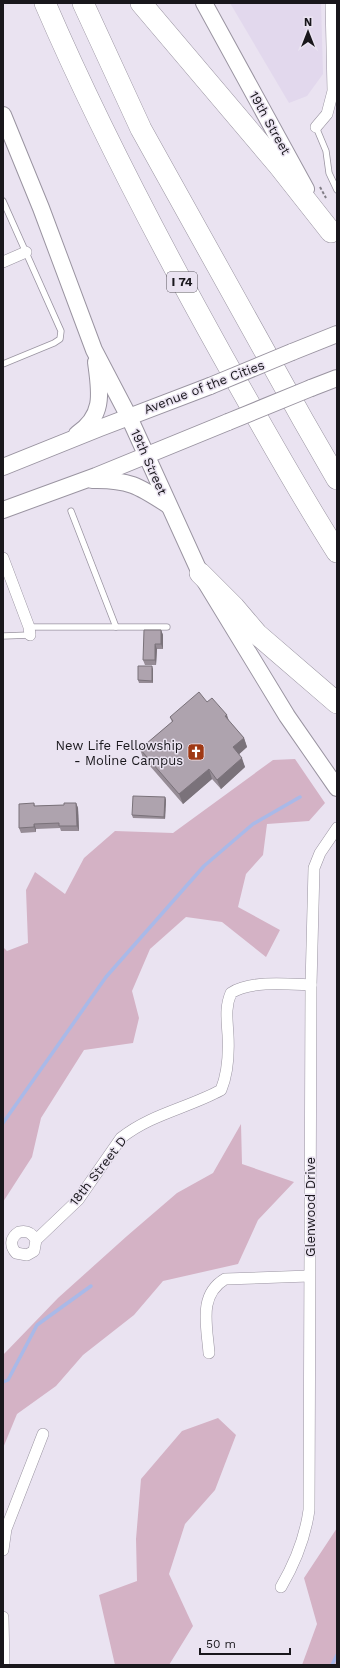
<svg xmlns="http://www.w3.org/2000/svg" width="340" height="1668" font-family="'Work Sans',sans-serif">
<rect width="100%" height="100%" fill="#eae3f1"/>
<polygon fill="#e2d8ed" points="230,3 321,3 323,74 307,96 289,103"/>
<g fill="#d4b2c5">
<polygon points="295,759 325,803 309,821 267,824 263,855 246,874 238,907 280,930 266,957 222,922 186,917 150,949 132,991 139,1018 133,1043 84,1050 41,1118 32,1157 3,1202 3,947 7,951 28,943 26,890 35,872 65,894 84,858 115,831 173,833 273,760"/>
<polygon points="241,1124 242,1164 294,1182 258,1220 238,1264 163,1281 134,1315 83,1355 56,1386 17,1414 3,1448 3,1355 58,1298 127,1236 177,1193 213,1173"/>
<polygon points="218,1418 236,1435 215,1490 185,1524 169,1574 193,1626 169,1665 115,1665 99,1595 137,1581 136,1539 141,1479 182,1431"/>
<polygon points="337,1528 337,1665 302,1665 317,1624 304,1578"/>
</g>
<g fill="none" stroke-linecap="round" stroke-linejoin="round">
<g stroke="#a9b9e8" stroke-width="3.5">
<polyline points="3,1123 106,977 204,866 253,824 300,797"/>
<polyline points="3,1382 8,1380 37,1325 91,1286"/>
<polyline points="332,1665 337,1655"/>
</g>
<defs>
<g id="service">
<polyline points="316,127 326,151 329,173 337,190"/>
<polyline points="3,201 61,331 60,339 54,343 3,364"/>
<polyline points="71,511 116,627"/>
<polyline points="29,627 167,627"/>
<polyline points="3,636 30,635"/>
</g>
<g id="minor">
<polyline points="316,127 327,114 333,91 331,3"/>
<polyline points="3,262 26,252"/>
<polyline points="3,558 29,627 30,635"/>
<path d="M36,1240L34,1251L27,1255L16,1253C9,1245 11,1237 19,1232C27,1230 32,1233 36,1240L78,1200L121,1138C151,1114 188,1108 221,1090C228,1073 229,1054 228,1035C227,1019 225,1007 231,993C251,980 289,984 311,985"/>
<path d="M209,1353C207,1326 198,1295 225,1279L309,1276"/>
<polyline points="3,1550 6,1529 43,1434"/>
<path d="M281,1587C295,1563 305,1539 309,1510L311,985L314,868L320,853L337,828"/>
<polyline points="3,1617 4,1665"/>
</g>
<g id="secondary">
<polyline points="204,3 306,189"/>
<polyline points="3,115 41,208 94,350 129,417 200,573 287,716 337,788"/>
<polyline points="292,352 337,334"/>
<polyline points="311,388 337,378"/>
<path d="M77,434C105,415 100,392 96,362"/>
<polyline points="3,467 100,428 210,386"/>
<path d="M92,480C128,479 139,486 168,505"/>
<polyline points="3,510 96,476 228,422"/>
</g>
<g id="motorway">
<path d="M45,3C97,124 158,240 222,355C259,421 296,488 337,552"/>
<polyline points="83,3 141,129 303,420 337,479"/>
<polyline points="141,3 279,166 331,232"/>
<polyline points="200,573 234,607 257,634 337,703"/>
</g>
</defs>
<use href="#service" stroke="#9a94a1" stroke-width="7"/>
<use href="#minor" stroke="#9a94a1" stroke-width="12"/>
<use href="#secondary" stroke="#9a94a1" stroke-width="18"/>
<use href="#motorway" stroke="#9a94a1" stroke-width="22"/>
<polyline stroke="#817d86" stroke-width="2" stroke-dasharray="3 2" stroke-linecap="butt" points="320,187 326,198"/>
<use href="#service" stroke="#fff" stroke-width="5.5"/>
<use href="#minor" stroke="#fff" stroke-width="11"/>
<use href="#secondary" stroke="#fff" stroke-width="16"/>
<use href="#motorway" stroke="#fff" stroke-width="21"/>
<defs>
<g id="secondary-bridge">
<polyline points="210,386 292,352"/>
<polyline points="228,422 311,388"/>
</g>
</defs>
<use href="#secondary-bridge" stroke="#9a94a1" stroke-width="18" stroke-linecap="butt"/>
<use href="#secondary-bridge" stroke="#fff" stroke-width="16"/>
</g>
<g fill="#968c96">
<polygon points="161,630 163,635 163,649 157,649 156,665 145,665 143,660"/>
<polygon points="153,669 153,683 139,683 138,680"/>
<polygon points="207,702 230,722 244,738 247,747 239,754 245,767 221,789 212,779 183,804 143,758 140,749 172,722 170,717"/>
<polygon points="165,797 166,800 165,819 133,818 132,815"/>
<polygon points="34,803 35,806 64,805 76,803 78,808 79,831 61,831 60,828 36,829 36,832 21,833 19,828"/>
</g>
<g fill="#7a727a">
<polygon points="161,630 163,635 163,649 161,644"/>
<polygon points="155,644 157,649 156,665 155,660"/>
<polygon points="152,666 153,669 153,683 152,681"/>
<polygon points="227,715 230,724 225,716"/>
<polygon points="244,738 247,747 236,757 233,747"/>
<polygon points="242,758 245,767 221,789 217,780"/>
<polygon points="209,769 212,779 183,804 179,794"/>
<polygon points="165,797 166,800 165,819 164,817"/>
<polygon points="76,803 78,808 79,831 77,826"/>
<polygon points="34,824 36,829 36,832 34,827"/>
</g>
<g fill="#aea3ae" stroke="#7a727a">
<polygon points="144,630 161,630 161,644 155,644 155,660 143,660"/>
<polygon points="138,666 152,666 152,681 138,680"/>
<polygon points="199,692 207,702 212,698 227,715 225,716 244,738 233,747 242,758 217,780 209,769 179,794 140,749 173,721 170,717"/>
<polygon points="133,796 165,797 164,817 132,815"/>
<polygon points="34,803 34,806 64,805 64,803 76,803 77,826 59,826 59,823 34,824 34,827 19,828 19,804"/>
</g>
<defs>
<symbol id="church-square" viewBox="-11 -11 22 22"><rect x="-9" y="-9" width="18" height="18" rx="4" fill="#9f3914" stroke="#eae3f1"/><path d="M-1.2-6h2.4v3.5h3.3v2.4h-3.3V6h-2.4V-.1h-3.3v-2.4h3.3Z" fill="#fff"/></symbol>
</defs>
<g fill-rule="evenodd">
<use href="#church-square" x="186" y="742" width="20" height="20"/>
</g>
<g text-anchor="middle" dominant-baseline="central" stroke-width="3" stroke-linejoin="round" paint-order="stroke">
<rect fill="#eae3f1" stroke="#58545c" stroke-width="1" x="167" y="272" width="30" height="20" rx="3"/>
<g font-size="12" font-weight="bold" fill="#19171c">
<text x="182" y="282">I 74</text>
</g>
<g font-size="13" fill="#19171c" stroke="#eae3f1">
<text transform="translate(270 123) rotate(61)">19th Street</text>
<text transform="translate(204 387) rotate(-21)">Avenue of the Cities</text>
<text transform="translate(149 462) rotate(66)">19th Street</text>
<text transform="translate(98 1171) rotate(-52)">18th Street D</text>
<text transform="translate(310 1207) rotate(-90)">Glenwood Drive</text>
</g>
<g font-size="13" fill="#19171c" stroke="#eae3f1" text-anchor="end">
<text x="183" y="745">New Life Fellowship<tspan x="183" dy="15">- Moline Campus</tspan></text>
</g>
</g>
<rect width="340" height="1668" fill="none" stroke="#19171c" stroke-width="8"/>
<g transform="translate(308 32)" stroke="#eae3f1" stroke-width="3" paint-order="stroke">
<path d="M0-3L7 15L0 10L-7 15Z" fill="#19171c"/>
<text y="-6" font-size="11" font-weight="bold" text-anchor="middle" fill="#19171c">N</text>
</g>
<path d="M200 1648v6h90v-6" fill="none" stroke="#19171c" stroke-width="2"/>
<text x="206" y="1648" font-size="12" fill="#19171c" stroke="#eae3f1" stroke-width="3" paint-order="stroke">50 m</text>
</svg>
